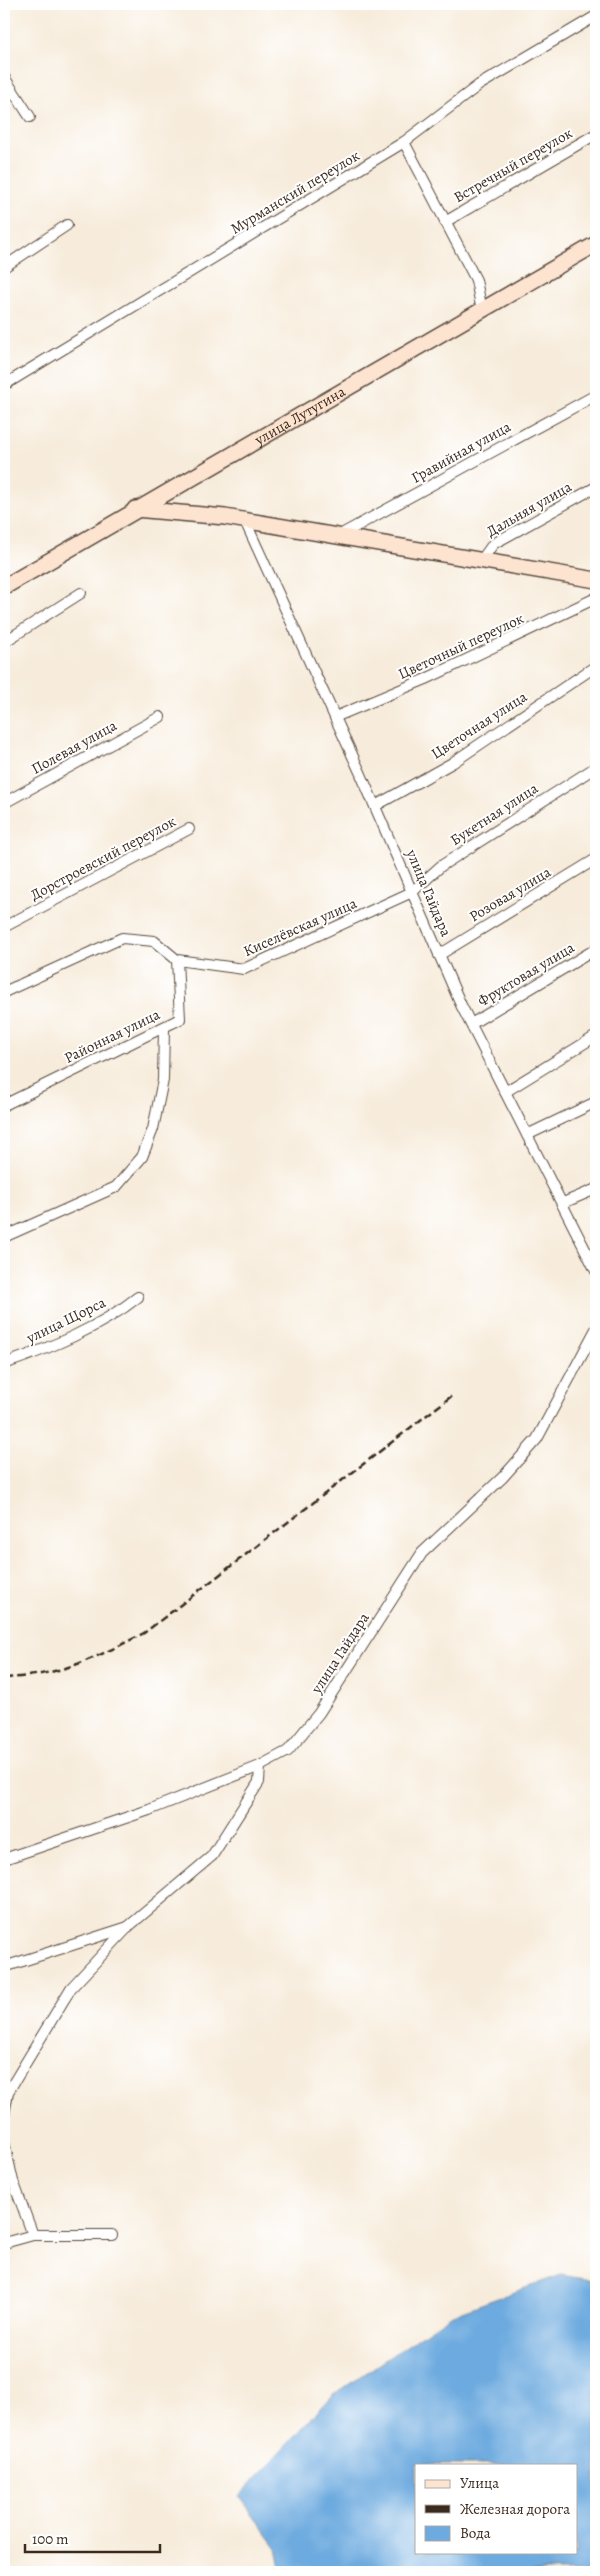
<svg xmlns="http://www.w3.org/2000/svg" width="600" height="2576" font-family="Alegreya,serif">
<rect width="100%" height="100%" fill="#fff"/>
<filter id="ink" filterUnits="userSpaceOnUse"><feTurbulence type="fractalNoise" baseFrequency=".02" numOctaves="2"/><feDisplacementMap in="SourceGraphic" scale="10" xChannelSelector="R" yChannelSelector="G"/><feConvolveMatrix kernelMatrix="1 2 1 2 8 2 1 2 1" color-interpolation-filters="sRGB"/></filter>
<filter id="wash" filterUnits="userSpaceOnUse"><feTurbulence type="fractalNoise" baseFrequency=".0096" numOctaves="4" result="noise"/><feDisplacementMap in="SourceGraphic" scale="20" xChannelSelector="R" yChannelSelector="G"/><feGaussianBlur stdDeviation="1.12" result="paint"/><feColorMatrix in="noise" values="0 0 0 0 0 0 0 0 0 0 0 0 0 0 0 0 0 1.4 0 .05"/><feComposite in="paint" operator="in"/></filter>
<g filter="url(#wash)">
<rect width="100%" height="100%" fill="#f7ecdb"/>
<path fill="#6daadf" stroke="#546a7e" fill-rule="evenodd" d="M561,2275L596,2281V2572H282L277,2548L239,2497L332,2396L451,2315ZM416,2465H576V2552H416Z"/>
</g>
<g filter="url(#ink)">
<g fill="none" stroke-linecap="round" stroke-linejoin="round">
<defs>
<g id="minor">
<polyline points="4,77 30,117"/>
<polyline points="404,142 476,280 482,311"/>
<polyline points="445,222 596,134"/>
<polyline points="4,267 67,225"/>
<polyline points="4,385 404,142 479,85 596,16"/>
<polyline points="245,521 360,772 461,1005 596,1271"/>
<polyline points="340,535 596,395"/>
<polyline points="481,561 493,544 596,487"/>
<polyline points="4,642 81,593"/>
<polyline points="335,717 426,679 596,598"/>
<polyline points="4,803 160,717"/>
<polyline points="375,806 452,763 596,666"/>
<polyline points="4,927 189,829"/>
<polyline points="439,955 596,859"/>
<polyline points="4,992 122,938 154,941 177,960 244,969 412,892 441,866 596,767"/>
<polyline points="471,1024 596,949"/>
<polyline points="505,1092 596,1036"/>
<polyline points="4,1105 180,1019 177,960"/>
<polyline points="527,1135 596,1102"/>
<polyline points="563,1203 596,1189"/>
<polyline points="4,1237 116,1187 142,1157 153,1129 163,1080 164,1028"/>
<path d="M4,1364C50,1348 99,1328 138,1297"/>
<polyline points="4,1859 149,1810 260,1766 288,1751 319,1713 422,1553 503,1477 537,1439 596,1329"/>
<polyline points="4,1967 128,1927"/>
<polyline points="4,2115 8,2092 71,1988 129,1926 212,1856 259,1782 260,1766"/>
<polyline points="4,2142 13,2181 33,2235"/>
<polyline points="4,2243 33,2235 112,2235"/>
</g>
<g id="secondary">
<polyline points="135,509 225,517 596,580"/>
<path id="s1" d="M4,587L596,244"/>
</g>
</defs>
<use href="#minor" stroke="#57473a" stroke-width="12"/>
<use href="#secondary" stroke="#57473a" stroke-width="18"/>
<use href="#minor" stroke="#fff" stroke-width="10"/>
<use href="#secondary" stroke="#fde4d1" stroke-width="15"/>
<path stroke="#3b2a1e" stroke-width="2.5" stroke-dasharray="8 4" stroke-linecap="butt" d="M4,1678C60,1676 96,1658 144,1633L453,1395"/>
</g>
</g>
<g text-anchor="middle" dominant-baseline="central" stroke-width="4" stroke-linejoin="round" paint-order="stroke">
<g font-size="15" fill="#3b2a1e" stroke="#fff">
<text transform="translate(513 165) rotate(-30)">Встречный переулок</text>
<text transform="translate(295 192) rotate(-31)">Мурманский переулок</text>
<text stroke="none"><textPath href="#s1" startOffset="342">улица Лутугина</textPath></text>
<text transform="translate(461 452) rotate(-29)">Гравийная улица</text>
<text transform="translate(529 509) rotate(-30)">Дальняя улица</text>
<text transform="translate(461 646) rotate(-25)">Цветочный переулок</text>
<text transform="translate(479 725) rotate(-33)">Цветочная улица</text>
<text transform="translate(74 747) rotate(-29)">Полевая улица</text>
<text transform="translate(494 814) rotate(-33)">Букетная улица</text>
<text transform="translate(103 858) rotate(-28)">Дорстроевский переулок</text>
<text transform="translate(429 893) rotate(67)">улица Гайдара</text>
<text transform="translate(510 894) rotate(-31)">Розовая улица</text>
<text transform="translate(300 927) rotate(-24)">Киселёвская улица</text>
<text transform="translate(526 974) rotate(-31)">Фруктовая улица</text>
<text transform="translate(112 1036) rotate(-26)">Районная улица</text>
<text transform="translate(66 1320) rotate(-26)">улица Щорса</text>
<text transform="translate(340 1653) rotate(-57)">улица Гайдара</text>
</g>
</g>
<rect width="600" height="2576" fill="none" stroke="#fff" stroke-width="20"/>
<rect x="415" y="2464" width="162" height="90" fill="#ffffff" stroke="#b1aaa5"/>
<rect x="425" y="2480" width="25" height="8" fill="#fde4d1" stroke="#b1aaa5"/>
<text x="460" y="2488" font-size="15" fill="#3b2a1e">Улица</text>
<rect x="425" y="2505" width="25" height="8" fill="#3b2a1e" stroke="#b1aaa5"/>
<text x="460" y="2514" font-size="15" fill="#3b2a1e">Железная дорога</text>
<rect x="425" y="2526" width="25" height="15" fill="#6daadf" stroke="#b1aaa5"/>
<text x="460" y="2538" font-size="15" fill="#3b2a1e">Вода</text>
<path d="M25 2544v8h135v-8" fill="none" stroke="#3b2a1e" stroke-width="2.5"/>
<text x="32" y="2544" font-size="15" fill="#3b2a1e" stroke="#ffffff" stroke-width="4" paint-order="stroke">100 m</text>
</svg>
